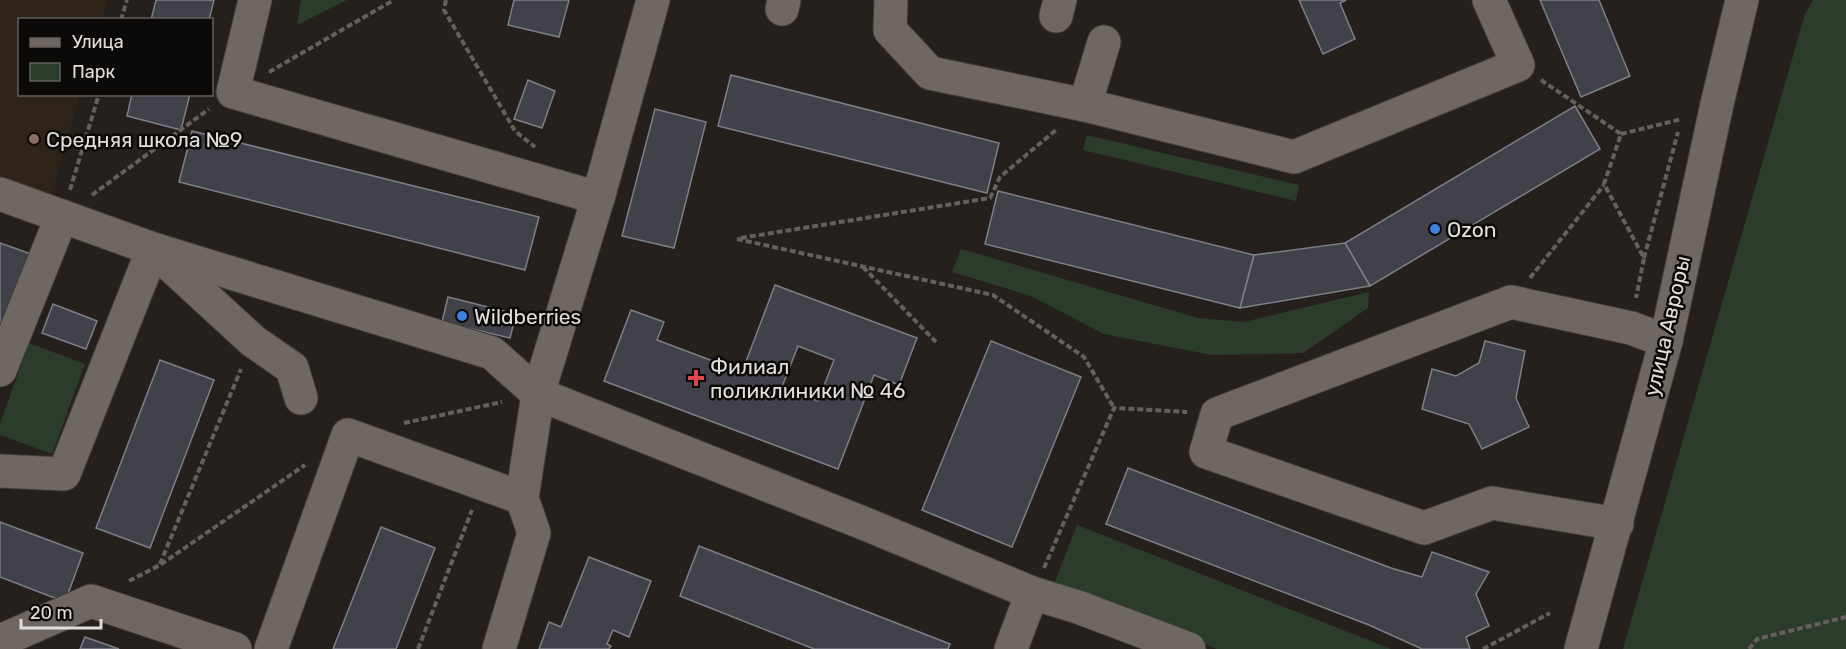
<svg xmlns="http://www.w3.org/2000/svg" width="1846" height="649" font-family="Rubik,sans-serif">
<rect width="100%" height="100%" fill="#25201b"/>
<polygon fill="#2e241a" points="0,0 108,0 102,19 20,20 20,94 80,95 49,202 0,184"/>
<g fill="#2c3c2b">
<polygon points="301,0 347,0 297,25"/>
<polygon points="1813,0 1846,0 1846,649 1623,649 1805,14"/>
<polygon points="1087,135 1299,185 1296,201 1083,150"/>
<polygon points="961,249 1198,318 1244,322 1369,292 1368,308 1303,353 1212,355 1104,334 1031,296 952,272"/>
<polygon points="29,343 85,364 52,454 0,435 0,424"/>
<polygon points="1077,525 1391,649 1217,649 1054,584"/>
</g>
<g fill="#414149" stroke="#7d7e87" stroke-width="1.5" fill-rule="evenodd">
<polygon points="156,0 214,0 209,20 151,20"/>
<polygon points="514,0 569,0 559,37 508,25"/>
<polygon points="1299,0 1346,0 1340,3 1355,39 1323,54"/>
<polygon points="1540,0 1599,0 1630,76 1581,97"/>
<polygon points="731,75 999,143 987,193 718,126"/>
<polygon points="528,80 555,91 542,128 514,119"/>
<polygon points="132,94 190,94 181,130 127,116"/>
<polygon points="1575,106 1600,149 1370,286 1345,243"/>
<polygon points="655,109 706,122 674,248 622,236"/>
<polygon points="192,131 539,217 525,270 179,182"/>
<polygon points="998,191 1254,255 1240,308 985,244"/>
<polygon points="0,243 31,254 0,336"/>
<polygon points="1345,243 1370,286 1240,308 1254,255"/>
<path d="M775,285L917,338L899,385L874,375L838,469L604,381L631,310L664,322L657,340L742,372ZM798,346L834,360L818,401L782,387Z"/>
<polygon points="448,297 516,314 510,338 442,322"/>
<polygon points="53,304 97,321 86,349 42,333"/>
<polygon points="991,341 1081,377 1012,547 922,510"/>
<polygon points="1485,341 1525,351 1516,398 1529,427 1482,449 1469,424 1422,409 1432,369 1456,376 1479,363"/>
<polygon points="160,360 214,380 150,548 96,528"/>
<polygon points="1128,468 1391,568 1422,577 1432,552 1489,572 1476,594 1489,626 1466,637 1470,649 1422,649 1369,625 1106,524"/>
<polygon points="0,522 83,553 65,602 0,577"/>
<polygon points="381,527 435,548 396,649 333,649"/>
<polygon points="699,546 950,644 948,649 814,649 680,596"/>
<polygon points="589,557 651,581 629,637 613,630 607,644 611,646 609,649 539,649 549,622 561,627"/>
<polygon points="85,637 119,649 80,649"/>
</g>
<g fill="none" stroke-linecap="round" stroke-linejoin="round">
<defs>
<g id="minor">
<polyline points="255,0 233,92 598,198"/>
<polyline points="891,0 890,30 930,73 1085,105 1294,157 1518,65 1489,0"/>
<polyline points="782,9 784,0"/>
<polyline points="1056,16 1060,0"/>
<polyline points="1085,105 1104,42"/>
<polyline points="0,194 153,249 492,353 538,394 868,525 1032,593 1078,607 1189,649"/>
<polyline points="0,370 62,216"/>
<polyline points="0,471 64,474 153,249 253,341 292,368 301,398"/>
<polyline points="1617,524 1492,503 1424,528 1206,452 1217,414 1511,302 1631,328 1666,341"/>
<polyline points="0,641 91,601 235,649"/>
<polyline points="271,649 348,435 522,498"/>
<polyline points="499,649 534,533 522,498 538,394 598,198 653,0"/>
<polyline points="1011,649 1032,593"/>
<polyline points="1581,649 1666,341 1717,104 1742,0"/>
</g>
</defs>
<use href="#minor" stroke="#413d39" stroke-width="35"/>
<g stroke="#65605c" stroke-width="4" stroke-dasharray="6 3" stroke-linecap="butt">
<polyline points="446,0 444,10 515,131 535,147"/>
<polyline points="121,20 127,0"/>
<polyline points="269,72 394,0"/>
<polyline points="1541,80 1621,134 1604,184 1644,258 1636,298"/>
<polyline points="1621,134 1682,119"/>
<polyline points="70,190 99,94"/>
<polyline points="92,195 209,109"/>
<polyline points="741,238 990,198 1000,177 1056,130"/>
<polyline points="737,239 993,295 1084,357 1114,408"/>
<polyline points="1644,258 1678,132"/>
<polyline points="863,267 936,342"/>
<polyline points="1530,278 1604,185"/>
<polyline points="404,423 502,402"/>
<polyline points="160,564 241,369"/>
<polyline points="1044,568 1114,408 1187,412"/>
<polyline points="129,581 160,565 305,465"/>
<polyline points="418,649 472,510"/>
<polyline points="1483,649 1550,613"/>
<polyline points="1749,649 1757,639 1846,617"/>
</g>
<use href="#minor" stroke="#6f6862" stroke-width="33"/>
</g>
<circle fill="#8d6e63" stroke="#0c0a08" stroke-width="2" cx="34" cy="139" r="6"/>
<g fill="#3f7fe0" stroke="#0c0a08" stroke-width="2">
<circle cx="1435" cy="229" r="6"/>
<circle cx="462" cy="316" r="6"/>
</g>
<path fill="#e0444e" stroke="#0c0a08" stroke-width="2" d="M693 369h6v6h6v6h-6v6h-6v-6h-6v-6h6z"/>
<g text-anchor="middle" dominant-baseline="central" stroke-width="5" stroke-linejoin="round" paint-order="stroke">
<g font-size="21" fill="#e2dedb" stroke="#0c0a08" text-anchor="start">
<text x="46" y="139">Средняя школа №9</text>
<text x="1447" y="229">Ozon</text>
<text x="474" y="316">Wildberries</text>
<text x="710" y="366">Филиал<tspan x="710" dy="24">поликлиники № 46</tspan></text>
</g>
<g font-size="21" fill="#e2dedb" stroke="#0c0a08">
<text transform="translate(1667 326) rotate(-77)">улица Авроры</text>
</g>
</g>
<rect x="18" y="18" width="195" height="78" fill="#0c0a08" stroke="#625f5c" stroke-width="1.5"/>
<rect x="30" y="38" width="30" height="9" fill="#6f6862" stroke="#625f5c" stroke-width="1.5"/>
<text x="72" y="48" font-size="18" fill="#e2dedb">Улица</text>
<rect x="30" y="63" width="30" height="18" fill="#2c3c2b" stroke="#625f5c" stroke-width="1.5"/>
<text x="72" y="78" font-size="18" fill="#e2dedb">Парк</text>
<path d="M21 619v9h80v-9" fill="none" stroke="#e2dedb" stroke-width="3"/>
<text x="30" y="619" font-size="18" fill="#e2dedb" stroke="#0c0a08" stroke-width="4.5" paint-order="stroke">20 m</text>
</svg>
